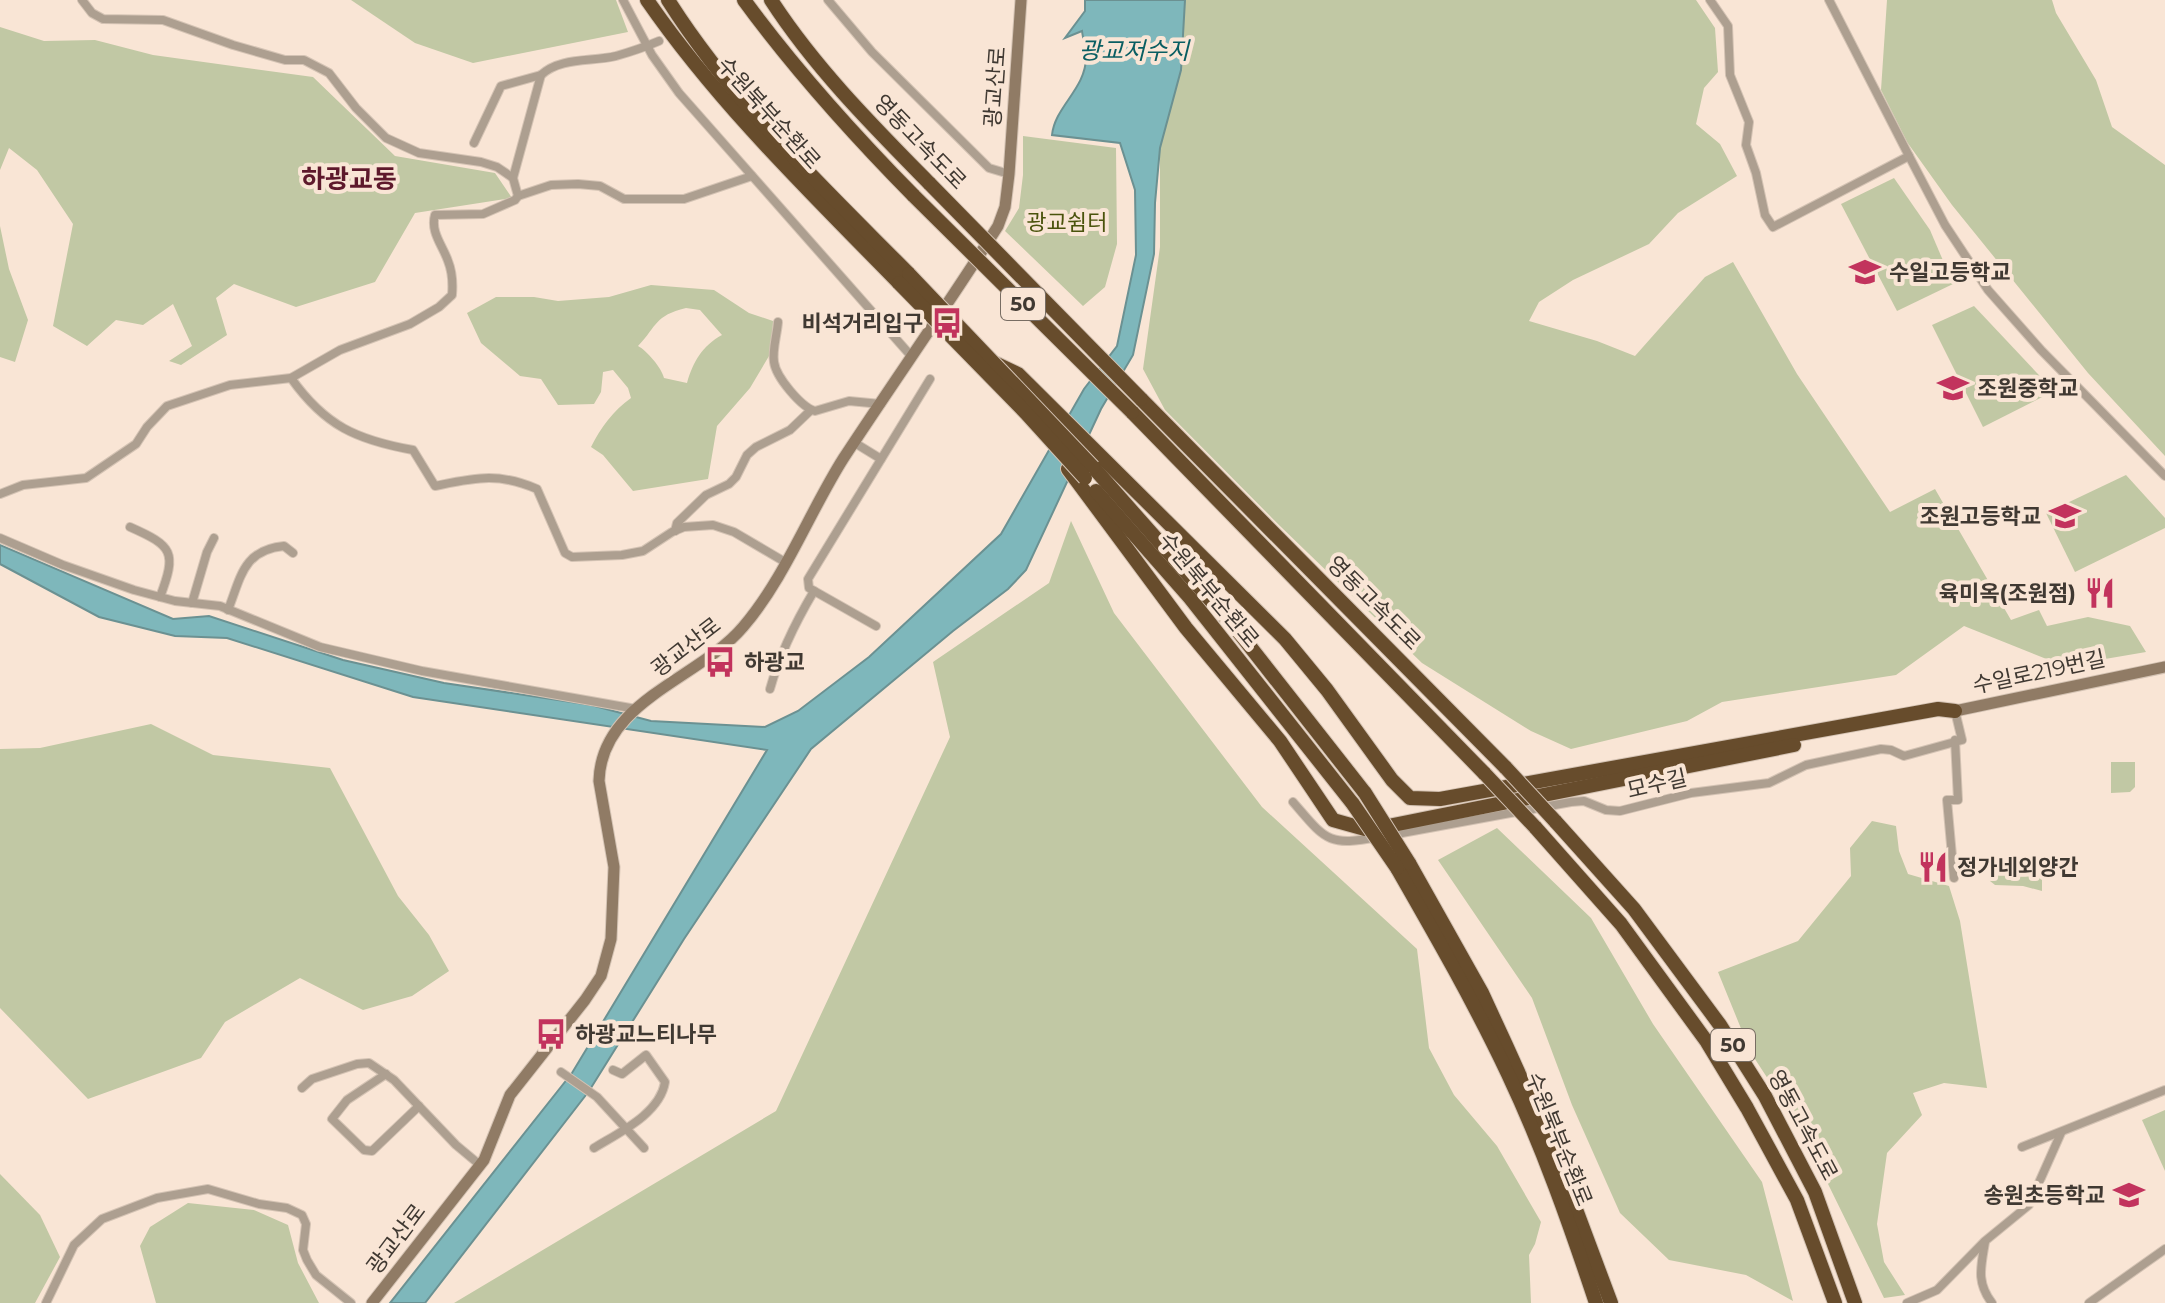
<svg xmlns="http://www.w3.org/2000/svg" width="2165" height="1303" font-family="Montserrat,'Noto Sans KR',sans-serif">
<rect width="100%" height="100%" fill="#f9e5d5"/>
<g fill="#c1c8a4" fill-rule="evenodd">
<polygon points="351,0 616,0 628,32 473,63 415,43"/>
<polygon points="1185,0 1696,0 1715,28 1718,72 1704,88 1696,124 1720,144 1737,176 1678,213 1649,244 1573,280 1539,302 1529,321 1597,341 1635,356 1705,277 1733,262 1797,374 1890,512 1935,489 2011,620 2039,610 2047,626 2088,617 2130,626 2146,652 2064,666 1964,626 1896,675 1722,702 1687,721 1571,749 1531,731 1422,663 1280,526 1165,410 1143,369 1160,247 1160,148 1181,70"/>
<polygon points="1887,0 2052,0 2056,13 2096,80 2112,127 2165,165 2165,456 2088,373 1952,205 1907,142 1881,90"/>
<polygon points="0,27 44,41 95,40 153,55 313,77 395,156 495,173 512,198 415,213 375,282 296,307 234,284 216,298 227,335 181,365 169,361 192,346 173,304 143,325 116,320 87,346 53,326 73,224 37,170 9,148 0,170"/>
<polygon points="1023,136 1116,148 1117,244 1105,287 1083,306 1005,231 1019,208 1023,175"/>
<polygon points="1894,178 1930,230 1953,284 1897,311 1841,204"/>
<polygon points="0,226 9,269 28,320 15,362 0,357"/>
<path d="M651,285L714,290L749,313L773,321L772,351L750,388L717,426L708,479L633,491L603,455L591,447C601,427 613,411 631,398L628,388L613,370L603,372L601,392L594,404L558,405L541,379L520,376L481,343L467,313L496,297H534L558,301L609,297ZM686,308L700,310L722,335C702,346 693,362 687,383L664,378C662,368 646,350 638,346C658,325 654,316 686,308Z"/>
<polygon points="1974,306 2054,391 1983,427 1932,325"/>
<polygon points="2126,475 2165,518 2165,528 2075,572 2046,513"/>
<polygon points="1071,521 1114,613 1262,807 1417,949 1429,1048 1454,1095 1497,1146 1541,1222 1535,1244 1529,1255 1531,1303 454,1303 776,1111 950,737 933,662 1049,583"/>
<polygon points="151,724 213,755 330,768 398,896 429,935 449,971 412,996 363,1010 300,978 225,1022 201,1058 88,1099 0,1008 0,749 40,748"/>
<polygon points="2111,762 2135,762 2135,787 2130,792 2111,793"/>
<polygon points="1872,821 1896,826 1899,851 1908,874 1949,886 1960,921 1987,1088 1944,1083 1913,1093 1922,1115 1887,1153 1877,1224 1884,1262 1905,1295 1884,1298 1802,1131 1751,1053 1718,972 1798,941 1851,876 1850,848"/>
<polygon points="1497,828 1591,918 1653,1024 1762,1182 1793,1301 1746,1275 1669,1260 1620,1213 1572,1105 1532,998 1438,860"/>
<polygon points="1996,867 2042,869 2042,891 2023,886 1995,885 1990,881 1990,872"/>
<polygon points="2165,1110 2165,1171 2142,1120"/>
<polygon points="0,1174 40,1215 60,1257 35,1303 0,1303"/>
<polygon points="188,1203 254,1210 288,1225 298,1263 319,1303 156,1303 140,1246 150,1227"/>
</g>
<path fill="#7eb7bb" stroke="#6b9192" stroke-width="2" d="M1085,0H1185L1181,70L1160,148L1155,203L1154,254L1133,355L1101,409L1026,570L1008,589L953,631L811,749L684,939L589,1091L425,1303H390L572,1073L767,750L413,697L227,638L175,636L99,617L0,564V545L173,619L209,616L343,660L444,683L591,705L651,721L765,727L798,711L869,657L1001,534L1084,389L1117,346L1136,255L1135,190L1120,143L1052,135C1055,106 1086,89 1086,57C1086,49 1083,39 1082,31L1065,38L1085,11Z"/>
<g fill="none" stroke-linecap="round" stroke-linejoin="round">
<defs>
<g id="street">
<polyline points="82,0 92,13 103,19 163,20 233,45 285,60 304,60 329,73 356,108 386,138 419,153 481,162 497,167 513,178"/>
<polyline points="623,0 652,55 679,93 912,357"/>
<polyline points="828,0 872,52 989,168 1009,174"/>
<polyline points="1710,0 1728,26 1730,75 1749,122 1746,145 1756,173 1765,215 1773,227 1909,156 1945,225 1988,290 2041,350 2165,476"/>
<polyline points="1829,0 1909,156"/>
<polyline points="474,143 501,86 541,75"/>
<polyline points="518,196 551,185 578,184 600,186 624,199 684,199 752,176"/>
<path d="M778,322C777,335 772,350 774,362C776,377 801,407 815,411L849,401L881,404"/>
<path d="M291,378C325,426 357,440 413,450L435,486C475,478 498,472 537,489L565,553L572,557L622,555L643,551L672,532L684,527L713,525L734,532L785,562"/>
<polyline points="855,443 881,459"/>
<path d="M0,494L23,485L86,478L136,444L147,427L167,406L230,385L291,378L340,350L410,324L439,307L452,295C453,283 452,271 448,261C443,246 430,232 435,215L483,214L515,200L518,196L513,178L541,75C560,57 591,62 616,56C630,52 645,47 659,41"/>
<path d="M130,527C173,546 177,552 160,597"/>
<polyline points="675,531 677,523 706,495 729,484 736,477 747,455 756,447 790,430 811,410"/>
<polyline points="0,538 63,565 134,590 175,601 220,606 320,647 422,671 636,709"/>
<polyline points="192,603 207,552 214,538"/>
<path d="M228,610C241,577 243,550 284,546L293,553"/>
<polyline points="876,626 809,588 808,579 930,379"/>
<path d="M770,689C780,653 795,623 814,591"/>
<path d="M1293,802C1325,839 1327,847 1378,837"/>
<polyline points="1391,835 1571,802 1584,801 1606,810 1620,811 1691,793 1769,783 1806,765 1881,749 1891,750 1904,756 1962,740 1955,711"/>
<polyline points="1954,878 1947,800 1958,800 1955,740"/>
<polyline points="561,1072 597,1097 644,1148"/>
<polyline points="386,1074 347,1100 332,1119 364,1150 372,1151 419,1106"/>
<polyline points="302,1088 312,1079 357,1064 369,1063 394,1080 456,1145 480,1165"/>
<polyline points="2022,1147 2165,1090"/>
<path d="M594,1148C618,1133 660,1114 665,1082L646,1055L622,1074L613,1070"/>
<path d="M1985,1242C1981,1267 1976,1282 1992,1303"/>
<polyline points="46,1303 74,1245 102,1219 157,1198 208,1189 259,1204 287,1208 302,1215 306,1224 303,1250 307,1260 316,1275 351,1303"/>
<polyline points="1907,1303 1937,1290 1985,1241 2029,1205 2061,1133"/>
<polyline points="2089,1303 2165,1249"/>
</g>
<g id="secondary">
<polyline points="1955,711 2165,667"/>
<path d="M372,1303L484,1160L510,1095L585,1000L601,976L611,939L614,867L599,781C601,701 699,679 743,627C785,578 809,513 843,459C894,381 948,305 998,226L1005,207L1009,174L1021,0"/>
</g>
<g id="highway">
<path d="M647,0C719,104 811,193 899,283"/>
<path d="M668,0C733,103 824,188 909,274"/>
<path d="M744,0C796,71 853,134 914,196"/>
<path d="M771,0C815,68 873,126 930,184"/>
<polyline points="997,364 1018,374 1285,639 1327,690 1392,780 1410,798 1440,799 1938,709 1955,711"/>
<polyline points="1141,399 1506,768"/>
<polyline points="1132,412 1485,774"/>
<polyline points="1093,467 1237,630 1365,793"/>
<polyline points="1068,469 1186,628 1280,741 1333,820 1365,829 1378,828 1794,745"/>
<polyline points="1096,491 1190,598 1353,804"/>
<polyline points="1555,821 1634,909 1720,1025 1765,1096 1815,1192 1855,1303"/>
<polyline points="1535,827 1621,924 1707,1042 1747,1108 1797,1200 1835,1303"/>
<polyline points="1409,863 1482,993 1506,1045 1556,1156 1611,1303"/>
<path d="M1397,868C1436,936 1475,1004 1508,1074C1543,1148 1570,1225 1596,1303"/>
</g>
</defs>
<use href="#street" stroke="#d4c3b4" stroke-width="10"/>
<use href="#secondary" stroke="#d4c3b4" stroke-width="13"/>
<use href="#highway" stroke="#d4c3b4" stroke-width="16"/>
<use href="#street" stroke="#ad9f90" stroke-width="8"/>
<use href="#secondary" stroke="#907b65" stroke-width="11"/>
<use href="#highway" stroke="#674c2c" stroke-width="14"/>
<defs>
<g id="highway-bridge">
<polyline points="930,184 1141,399"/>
<polyline points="914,196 1132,412"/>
<polyline points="909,274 1093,467"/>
<polyline points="899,283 1026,413 1085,478"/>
<polyline points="1506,768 1555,821"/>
<polyline points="1485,774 1535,827"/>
<polyline points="1365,793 1409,863"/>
<polyline points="1353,804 1397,868"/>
</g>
</defs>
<use href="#highway-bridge" stroke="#d4c3b4" stroke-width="16" stroke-linecap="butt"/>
<use href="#highway-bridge" stroke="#674c2c" stroke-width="14"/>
</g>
<defs>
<symbol id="school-bare" viewBox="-9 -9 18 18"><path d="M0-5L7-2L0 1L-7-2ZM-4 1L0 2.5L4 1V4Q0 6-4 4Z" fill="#c2335d" stroke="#f9e5d5" stroke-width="2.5" paint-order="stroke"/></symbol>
<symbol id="bus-bare" viewBox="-9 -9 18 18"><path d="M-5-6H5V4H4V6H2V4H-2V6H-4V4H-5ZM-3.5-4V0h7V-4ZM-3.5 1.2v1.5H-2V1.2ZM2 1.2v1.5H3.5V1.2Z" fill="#c2335d" stroke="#f9e5d5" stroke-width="2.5" paint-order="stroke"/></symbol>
<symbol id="restaurant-bare" viewBox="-9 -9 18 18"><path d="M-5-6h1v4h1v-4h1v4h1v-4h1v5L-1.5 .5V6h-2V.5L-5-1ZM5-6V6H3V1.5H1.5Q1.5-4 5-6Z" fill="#c2335d" stroke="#f9e5d5" stroke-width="2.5" paint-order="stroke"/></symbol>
</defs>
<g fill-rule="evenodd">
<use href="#school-bare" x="1843" y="250" width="44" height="44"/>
<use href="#bus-bare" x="925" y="301" width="44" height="44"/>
<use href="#school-bare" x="1931" y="366" width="44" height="44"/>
<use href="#school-bare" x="2043" y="494" width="44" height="44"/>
<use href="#restaurant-bare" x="2078" y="571" width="44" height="44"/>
<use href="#bus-bare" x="698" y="640" width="44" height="44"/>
<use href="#restaurant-bare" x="1911" y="845" width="44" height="44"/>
<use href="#bus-bare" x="529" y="1012" width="44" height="44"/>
<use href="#school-bare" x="2107" y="1173" width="44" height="44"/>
</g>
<g text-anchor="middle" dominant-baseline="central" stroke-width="8" stroke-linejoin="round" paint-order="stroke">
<g fill="#f9e5d5" stroke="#786d63" stroke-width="2">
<rect x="1001" y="288" width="44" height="32" rx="6"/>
<rect x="1711" y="1029" width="44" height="32" rx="6"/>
</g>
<g font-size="20" font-weight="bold" fill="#403932">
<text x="1023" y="304">50</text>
<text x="1733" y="1045">50</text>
</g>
<g font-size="22" fill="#403932" stroke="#f9e5d5">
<text transform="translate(995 87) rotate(-86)">광교산로</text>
<text transform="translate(769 113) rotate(48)">수원북부순환로</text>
<text transform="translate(920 142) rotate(46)">영동고속도로</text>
<text transform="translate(1209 590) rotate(50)">수원북부순환로</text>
<text transform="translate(1374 603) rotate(45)">영동고속도로</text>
<text transform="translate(686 647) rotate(-38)">광교산로</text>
<text transform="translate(2039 672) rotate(-12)">수일로219번길</text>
<text transform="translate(1657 784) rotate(-13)">모수길</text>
<text transform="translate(1803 1125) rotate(62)">영동고속도로</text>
<text transform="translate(1559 1139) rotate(68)">수원북부순환로</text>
<text transform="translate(396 1239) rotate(-53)">광교산로</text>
</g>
<g font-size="22" fill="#4a530c" stroke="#f9e5d5">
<text x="1067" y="222">광교쉼터</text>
</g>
<g font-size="22" font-weight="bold" fill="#403932" stroke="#f9e5d5" text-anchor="start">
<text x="1889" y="272">수일고등학교</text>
<text x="923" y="323" text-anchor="end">비석거리입구</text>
<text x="1977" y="388">조원중학교</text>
<text x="2041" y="516" text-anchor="end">조원고등학교</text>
<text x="2076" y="593" text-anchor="end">육미옥(조원점)</text>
<text x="744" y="662">하광교</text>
<text x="1957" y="867">정가네외양간</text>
<text x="575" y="1034">하광교느티나무</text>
<text x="2105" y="1195" text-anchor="end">송원초등학교</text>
</g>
<g font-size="24" font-style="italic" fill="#095e62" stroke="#f9e5d5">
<text x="1134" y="50">광교저수지</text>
</g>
<g font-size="26" font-weight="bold" fill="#5e192c" stroke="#f9e5d5">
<text x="349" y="179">하광교동</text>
</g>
</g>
</svg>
